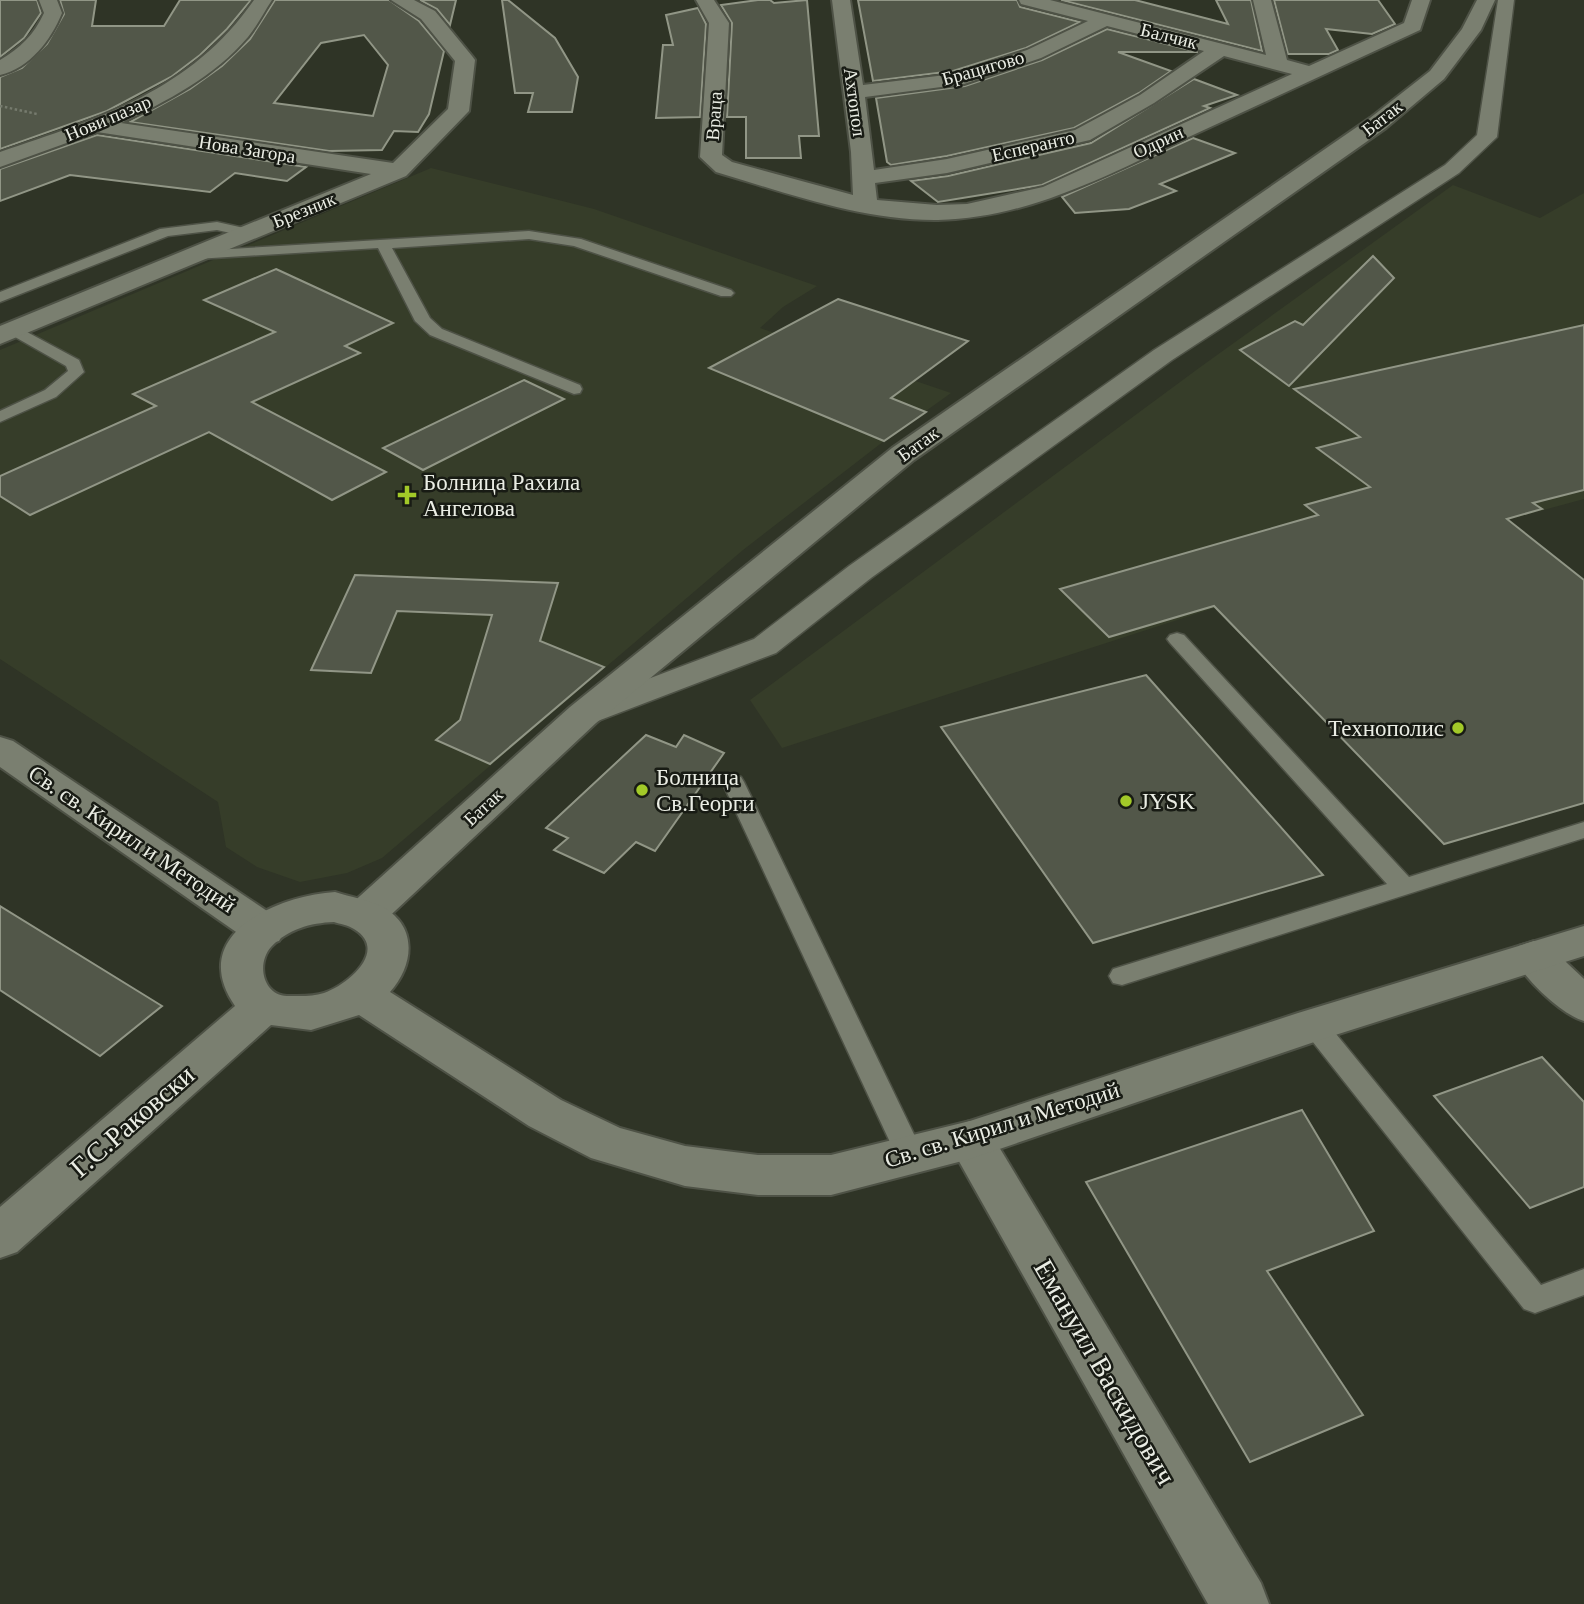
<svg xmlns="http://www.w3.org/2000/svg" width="1584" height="1604" font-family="Georgia,serif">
<rect width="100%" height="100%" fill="#2f3426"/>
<g fill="#363d29">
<polygon points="1584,153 1584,499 1378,555 782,748 750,700 1199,368 1453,185 1540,218 1584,193"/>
<polygon points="431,168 594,209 817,286 783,307 760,328 951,393 884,441 743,550 382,858 347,873 300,882 257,867 226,847 218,802 0,659 0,350"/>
</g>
<g fill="#525749" stroke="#919686" stroke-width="2" fill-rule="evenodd">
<polygon points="0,0 37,0 41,13 24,38 0,57"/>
<polygon points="60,0 96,0 92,26 164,26 180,0 251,0 227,29 200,55 171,77 107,111 0,149 0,77 22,68 47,44 64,14"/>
<path d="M275,0H389L419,21L444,51L429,114L418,132L394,131L382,150L329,151L130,122L190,89L222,66L250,39ZM364,35L388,65L373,116L274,103L321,43Z"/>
<polygon points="420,0 456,0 450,25 437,9"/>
<polygon points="502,0 508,0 555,38 578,77 572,112 528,112 533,93 515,93"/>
<polygon points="758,0 770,0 774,3 807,0 819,136 799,136 801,158 746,158 746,117 727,117 732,23 721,5"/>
<polygon points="858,0 1017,0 1020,7 1080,22 1026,48 953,71 873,81"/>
<polygon points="1061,0 1135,0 1228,24 1216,0 1251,0 1262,51"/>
<polygon points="1274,0 1378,0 1395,24 1372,34 1326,29 1338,50 1329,54 1288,54"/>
<polygon points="698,8 706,24 700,117 656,118 663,45 673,45 666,15"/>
<polygon points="1107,29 1198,52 1118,52 1171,71 1139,93 1074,128 947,156 891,165 887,162 876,98 965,86 1042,60"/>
<polygon points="1194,79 1237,95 1204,106 1210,108 1042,185 938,202 911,181 948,176 1091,143"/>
<polygon points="97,135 306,167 287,181 235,173 210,192 70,175 0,201 0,169"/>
<polygon points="1193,138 1235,153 1160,184 1176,191 1129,209 1075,213 1062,197"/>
<polygon points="1373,256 1394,278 1289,386 1240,350 1295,321 1303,325"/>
<polygon points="276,269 393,323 345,346 360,353 252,402 386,472 332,500 209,432 30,515 0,496 0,476 156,406 133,394 275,332 204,300"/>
<polygon points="838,299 968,341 891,398 926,412 884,441 709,368"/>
<polygon points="1584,325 1584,490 1533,503 1542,509 1507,519 1584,580 1584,803 1444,844 1214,606 1109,637 1060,589 1318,515 1305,505 1370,487 1317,448 1360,437 1294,389"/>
<polygon points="524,380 564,399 423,470 383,448"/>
<polygon points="355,575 558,583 540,641 604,667 490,764 436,740 460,720 492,615 397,611 371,673 311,670"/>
<polygon points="1146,675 1323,875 1093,943 941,727"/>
<polygon points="646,735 676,747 684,735 724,753 655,851 636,842 604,873 554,850 568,838 546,828"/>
<polygon points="0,906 162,1006 100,1056 0,990"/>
<polygon points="1542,1057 1584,1102 1584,1187 1530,1208 1434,1096"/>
<polygon points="1302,1110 1374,1231 1267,1271 1363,1415 1250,1462 1086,1182"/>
</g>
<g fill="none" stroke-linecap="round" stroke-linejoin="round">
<defs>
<g id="service">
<polygon points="217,222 253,230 255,233 248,237 217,230 168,236 0,302 0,292 160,229"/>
<polygon points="529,231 581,239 731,290 734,293 731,296 721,296 574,246 529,239 392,248 430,318 442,329 580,385 582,389 580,393 574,394 430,335 415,321 378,248 196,259 189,255 196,251"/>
<polygon points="14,325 79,360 84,372 56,397 0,422 0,411 45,390 68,371 66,366 8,333 6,330"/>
<polygon points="1177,633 1184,635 1409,877 1584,822 1584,838 1122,985 1113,983 1109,976 1113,969 1387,884 1170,643 1167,639 1170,635"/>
<polygon points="733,775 741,777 744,782 924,1155 920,1163 910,1166 900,1163 896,1155 722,782 725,777"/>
<polygon points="1314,1015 1323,1018 1541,1285 1584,1269 1584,1295 1535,1313 1524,1309 1305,1032 1301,1025 1305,1018"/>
</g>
<polygon id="pedestrian" points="1498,0 1514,0 1497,137 1459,173 1172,360 871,578 776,653 595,722 583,725 571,722 566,715 571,708 754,639 849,566 1154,350 1445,165 1477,135"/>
<g id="minor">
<path d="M39,0H57L62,13C51,40 30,68 0,75V60C20,48 34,35 44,13Z"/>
<path d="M254,0H272C264,12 257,26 248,37C214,77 167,101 121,123L393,163L448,109L455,61L421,19L391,0H414L435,11L472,56L475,60L469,111L406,176L0,344V326L371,174L97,132L0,167V152C100,118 191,91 254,0Z"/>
<path d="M696,0H714L729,23L722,155L732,162L853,195L851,152L832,0H850L863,85L954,74L1027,50L1088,21L1021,4L1019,0H1050L1266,55L1253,0H1271L1287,60L1309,66L1404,23L1412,0H1430L1420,30C1344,65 1269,100 1193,135C1111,173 1031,218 938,220C863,221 787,193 716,172L700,157L709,23ZM1107,26L1204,51L1140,95L1075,130L947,159L874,170L865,97L964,84L1041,58ZM1224,56L1292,74L1043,187L967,204L937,205L877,200L875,183L947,173L1090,140L1154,103Z"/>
<polygon points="0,737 13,741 279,919 285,930 279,941 264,945 249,941 0,767"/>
<path d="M1534,941L1549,946L1584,979V1021C1560,1014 1525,979 1513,957L1519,946Z"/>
</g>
<g id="tertiary">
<polygon points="1477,0 1495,0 1481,30 1444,79 1386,128 914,460 596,723 380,925 365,930 350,925 344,915 350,905 570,707 892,448 1370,118 1430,71 1462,29"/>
<polygon points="970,1121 987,1127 1261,1583 1269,1604 1208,1604 947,1140 953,1127"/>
</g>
<path id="secondary" d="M335,892C350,897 369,900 383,907C418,927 414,965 390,992L561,1100L620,1128L685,1146L758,1155H831L970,1121L1298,1013L1584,926V956L1329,1037L970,1159L831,1195H758L685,1186L591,1158L529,1126L359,1015L311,1030L271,1025L17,1252L0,1258V1207L235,1006C186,935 276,896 335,892ZM334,922C340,924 348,925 354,929C389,950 348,985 324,993C312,997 300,996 287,996C263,995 256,964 271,947C288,929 310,923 334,922Z"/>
</defs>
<use href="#service" stroke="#4e5246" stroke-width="3"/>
<use href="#pedestrian" stroke="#4e5246" stroke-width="3"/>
<use href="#minor" stroke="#4e5246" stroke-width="4"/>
<use href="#tertiary" stroke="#4e5246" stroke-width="4"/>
<use href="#secondary" stroke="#4e5246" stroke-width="4"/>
<polyline stroke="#767b6e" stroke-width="2.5" stroke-dasharray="2.5 2.5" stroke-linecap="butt" points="0,106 37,114"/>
<use href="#service" fill="#7a7f70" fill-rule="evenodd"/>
<use href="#pedestrian" fill="#7a7f70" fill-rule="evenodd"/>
<use href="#minor" fill="#7a7f70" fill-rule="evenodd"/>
<use href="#tertiary" fill="#7a7f70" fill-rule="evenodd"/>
<use href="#secondary" fill="#7a7f70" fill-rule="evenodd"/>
</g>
<g fill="#a2c928" stroke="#181b14" stroke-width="2.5">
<path d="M403.5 484.5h7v7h7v7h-7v7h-7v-7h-7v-7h7z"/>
<circle cx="1458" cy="728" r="7"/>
<circle cx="642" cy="790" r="7"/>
<circle cx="1126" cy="801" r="7"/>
</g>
<g text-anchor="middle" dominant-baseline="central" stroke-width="5" stroke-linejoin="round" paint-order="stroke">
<g font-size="19" fill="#eaede4" stroke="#181b14">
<text transform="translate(1169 36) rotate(14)">Балчик</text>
<text transform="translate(983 68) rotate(-16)">Брацигово</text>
<text transform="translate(855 102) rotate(82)">Ахтопол</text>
<text transform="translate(714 116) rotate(-86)">Враца</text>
<text transform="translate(108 118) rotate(-23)">Нови пазар</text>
<text transform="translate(1382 118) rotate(-38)">Батак</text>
<text transform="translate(1158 142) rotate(-25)">Одрин</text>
<text transform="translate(1033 146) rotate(-13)">Есперанто</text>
<text transform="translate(247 149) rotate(9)">Нова Загора</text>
<text transform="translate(304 210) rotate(-22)">Брезник</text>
<text transform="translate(918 444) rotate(-36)">Батак</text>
<text transform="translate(483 807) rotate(-43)">Батак</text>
</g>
<g font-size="23" fill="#eaede4" stroke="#181b14" text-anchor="start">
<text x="423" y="482">Болница Рахила<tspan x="423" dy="26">Ангелова</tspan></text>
<text x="1444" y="728" text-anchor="end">Технополис</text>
<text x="656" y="777">Болница<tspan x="656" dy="26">Св.Георги</tspan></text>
<text x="1140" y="801">JYSK</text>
</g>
<g font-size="23" fill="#eaede4" stroke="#181b14">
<text transform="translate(132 839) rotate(34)">Св. св. Кирил и Методий</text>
<text transform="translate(1002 1125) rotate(-17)">Св. св. Кирил и Методий</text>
</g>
<g font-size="28" fill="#eaede4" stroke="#181b14">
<text transform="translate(132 1121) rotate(-41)">Г.С.Раковски</text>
<text transform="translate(1105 1372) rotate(60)">Емануил Васкидович</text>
</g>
</g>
</svg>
